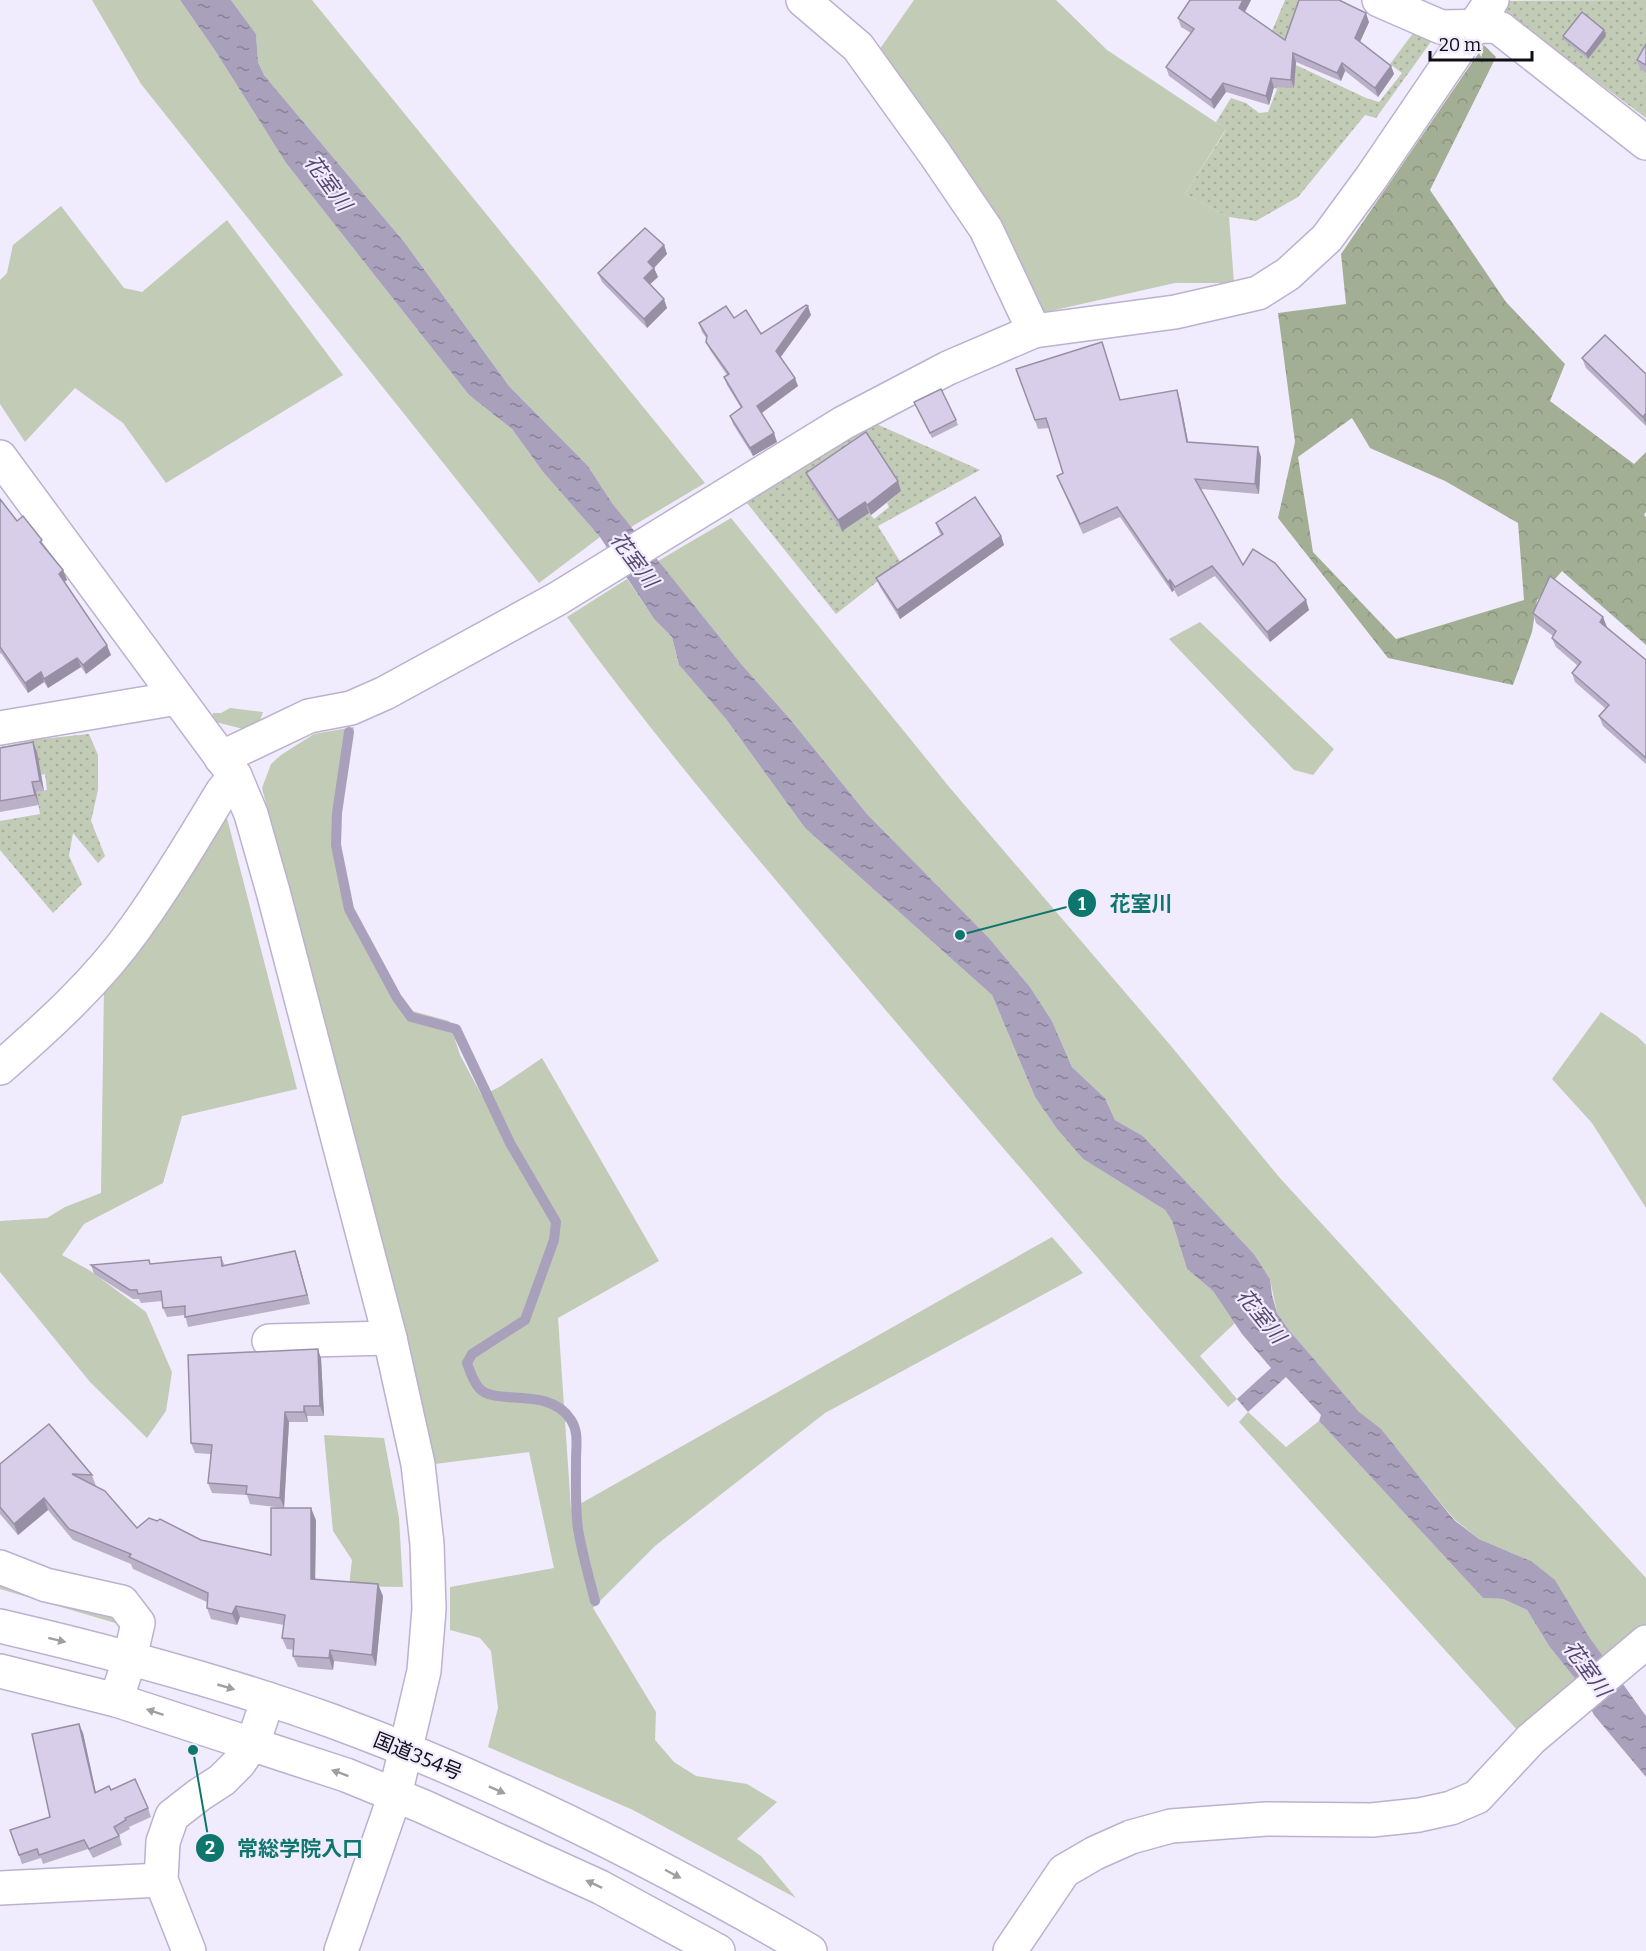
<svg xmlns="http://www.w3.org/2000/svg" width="1646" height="1951" font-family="Bitter,'Noto Sans JP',serif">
<defs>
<pattern id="forest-crowns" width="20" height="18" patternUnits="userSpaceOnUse" patternTransform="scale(1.5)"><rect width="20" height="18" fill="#a3af94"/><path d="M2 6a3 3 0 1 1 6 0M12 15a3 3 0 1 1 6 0" fill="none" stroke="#8b957f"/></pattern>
<pattern id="garden-dots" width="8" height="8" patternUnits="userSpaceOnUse" patternTransform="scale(1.5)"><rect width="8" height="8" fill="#c1cbb5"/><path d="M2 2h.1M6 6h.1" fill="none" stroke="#a5ad9b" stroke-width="1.8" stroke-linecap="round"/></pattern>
<pattern id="water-ripples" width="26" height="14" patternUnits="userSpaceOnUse" patternTransform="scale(1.5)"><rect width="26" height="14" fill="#a9a0bb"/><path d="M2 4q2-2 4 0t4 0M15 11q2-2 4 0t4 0" fill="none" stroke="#888197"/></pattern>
</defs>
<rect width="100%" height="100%" fill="#f1ebfe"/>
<g fill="#c1cbb5">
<polygon points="92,0 180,0 216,52 286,163 469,395 512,429 543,472 600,537 539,583 141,84"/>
<polygon points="231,0 312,0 705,483 631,527 612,503 588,466 509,386 405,243 264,75 258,62 256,34"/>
<polygon points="914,0 1056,0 1107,50 1226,129 1185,194 1229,217 1234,283 1175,283 1037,314 877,53"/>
<polygon points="61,206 124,288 142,292 227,220 343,375 166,483 123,423 75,388 25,442 0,404 0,280 7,273 13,245"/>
<polygon points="731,518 950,788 1171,1046 1279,1177 1646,1578 1646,1631 1607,1663 1531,1561 1479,1539 1454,1519 1381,1430 1359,1413 1289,1330 1277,1313 1270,1279 1254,1254 1143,1136 1115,1120 1105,1098 1072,1067 1052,1021 1030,987 989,938 867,814 790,719 742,665 658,561"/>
<path d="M627,579L654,619L672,637L679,665L726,719L805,828L992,995L1035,1097L1057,1129L1083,1159L1165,1210L1172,1221L1187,1269L1213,1291L1235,1323L1200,1356L1237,1399L1228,1407C1106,1269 986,1128 866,987C764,866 660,746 567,617Z"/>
<polygon points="1200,622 1334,749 1313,775 1294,770 1169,639"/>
<polygon points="230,708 263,712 260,720 243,729 212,721 213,713 221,713"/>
<path d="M354,727L336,826L345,910L398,1007L449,1021L460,1055L482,1096L501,1086L542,1058L659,1261L558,1318L571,1509L1052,1237L1083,1273L825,1413L655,1546L593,1608L656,1712L655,1740L674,1762L696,1776L747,1784L777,1802L737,1839L761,1856L796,1898L633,1810L488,1747L498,1708L491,1651L480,1638L450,1630V1587L554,1568L529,1452L435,1464C387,1236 319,1013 262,788L271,764L281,755L314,734Z"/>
<polygon points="227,818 297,1089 182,1116 163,1183 84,1224 62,1255 89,1270 146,1312 172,1372 166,1411 147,1438 90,1382 0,1272 0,1221 47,1218 65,1207 101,1193 104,988"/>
<polygon points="1601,1012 1638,1037 1646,1045 1646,1208 1592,1123 1552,1079"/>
<polygon points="1248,1412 1286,1447 1319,1421 1483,1598 1503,1599 1527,1610 1549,1646 1577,1681 1519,1732 1239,1422"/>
<polygon points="324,1435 384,1438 399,1518 403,1587 349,1586 352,1560 333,1531"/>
<polygon points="0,1578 115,1614 122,1625 0,1589"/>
</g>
<path fill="url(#forest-crowns)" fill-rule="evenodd" d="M1484,45L1496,57L1430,190L1506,302L1565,364L1550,401L1634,464L1646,452V512L1644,515L1646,517V645L1562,571L1537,600L1532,632L1513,685L1388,658L1278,518L1295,442L1278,313L1346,304L1341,254ZM1352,418L1370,448L1445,481L1518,523L1524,600L1396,639L1313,552L1298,457Z"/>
<g fill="url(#garden-dots)" fill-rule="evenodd">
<polygon points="1285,0 1305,0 1281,58 1366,98 1379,102 1402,73 1390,64 1414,32 1433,39 1376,118 1365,115 1298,197 1256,221 1229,217 1185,194 1226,130 1216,122 1231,98 1246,103 1259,113 1268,112 1277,89 1267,84 1264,50"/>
<polygon points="1646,0 1646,118 1517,22 1505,12 1504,1"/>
<path d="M872,422L980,470L878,526L901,563L836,614L747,503ZM901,491L887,503L889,507L874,519L869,513L841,530Z"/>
<polygon points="89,734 98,755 98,790 91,821 105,856 98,863 73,833 69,856 82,884 53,913 0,850 0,821 40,814 36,792 47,790 45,774 41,775 36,753 0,759 0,747 41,739"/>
</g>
<polygon fill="url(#water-ripples)" points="180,0 231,0 256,34 258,62 264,75 405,243 509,386 588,466 612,503 742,665 790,719 867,814 989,938 1030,987 1052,1021 1072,1067 1105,1098 1115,1120 1143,1136 1254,1254 1270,1279 1272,1295 1277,1313 1289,1330 1359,1412 1381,1429 1454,1520 1479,1539 1531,1561 1555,1580 1589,1637 1646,1716 1646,1777 1594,1715 1577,1681 1549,1646 1527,1610 1503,1599 1483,1598 1319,1421 1321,1415 1286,1377 1248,1412 1237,1399 1271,1368 1242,1334 1213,1291 1187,1269 1172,1221 1165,1210 1083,1159 1057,1129 1035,1097 992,995 805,828 726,719 679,665 672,637 654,619 600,537 543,472 512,429 469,395 286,163 216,52"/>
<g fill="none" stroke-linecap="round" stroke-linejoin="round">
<path stroke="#a9a0bb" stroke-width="10" d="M349,732L337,813L336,845L349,909L397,998L411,1017L456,1029L510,1143L556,1222L554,1240L525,1320L472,1354L467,1363C470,1372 473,1381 479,1388C495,1407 549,1385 571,1420C579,1432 576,1446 576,1460C576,1483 575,1506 578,1529C582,1553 589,1577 595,1601"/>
<defs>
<g id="minor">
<polyline points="803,0 858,47 935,154 986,229 1034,331"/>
<polyline points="1379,0 1441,27 1494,26 1501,29 1646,143"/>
<polyline points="0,457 235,776 251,814 274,895 390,1338 418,1464 427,1544 429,1609 424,1671 395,1795 341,1951"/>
<polyline points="0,728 177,698"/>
<polyline points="221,758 309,716 351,708 385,693 557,599 843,423 948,368 1034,331 1175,312 1258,293 1288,274 1327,238 1371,178 1492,0"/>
<path d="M0,1068C49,1025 98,981 136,927C167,884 195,837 222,792L235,776"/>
<polyline points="269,1341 390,1338"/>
<polyline points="0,1567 46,1585 122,1602 138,1623 130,1658 116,1700"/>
<polyline points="0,1888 161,1880"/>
<polyline points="189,1951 161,1880 163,1842 172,1816 199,1795 222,1780 239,1763 253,1743 268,1699"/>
<polyline points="1010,1951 1064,1871 1095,1853 1131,1837 1171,1826 1266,1819 1372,1820 1419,1815 1451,1808 1477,1797 1531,1739 1646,1642"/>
</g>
<g id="highway">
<path d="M0,1626C112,1652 224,1682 332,1721C498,1782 657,1862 810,1951"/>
<polyline points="0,1671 116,1700 346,1775 422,1806 600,1887 718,1951"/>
</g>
</defs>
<use href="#minor" stroke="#bcb1cf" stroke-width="36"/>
<use href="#highway" stroke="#bcb1cf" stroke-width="36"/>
<use href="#minor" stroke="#fff" stroke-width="33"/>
<use href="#highway" stroke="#fff" stroke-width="33"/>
</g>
<g fill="#bab1c9">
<polygon points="1251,0 1245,12 1285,40 1369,22 1360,42 1391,66 1394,74 1378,97 1345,71 1341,81 1296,62 1294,88 1274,87 1269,105 1226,92 1214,109 1169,76 1166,67 1191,33 1181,27 1178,18"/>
<polygon points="1604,30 1606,36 1588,59 1565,41 1563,36"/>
<polygon points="1646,44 1646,73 1641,70 1637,60"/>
<polygon points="664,245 667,254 654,268 658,277 650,284 667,308 647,328 602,282 598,273"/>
<polygon points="811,315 781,357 798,386 762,413 777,442 753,456 733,424 730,416 741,408 727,385 724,377 727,375 710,350 706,342 707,339 702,332 699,323 734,318 761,334"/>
<polygon points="1102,342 1120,400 1180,400 1188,442 1261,457 1259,494 1201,489 1243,565 1309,610 1270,642 1215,576 1178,597 1174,590 1172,592 1120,517 1083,534 1061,486 1057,476 1063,473 1049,428 1038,429 1016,369"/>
<polygon points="1582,358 1646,374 1646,426 1586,368"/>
<polygon points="914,402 956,420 958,425 932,438"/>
<polygon points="806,473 901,491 871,515 869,513 842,531 810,483"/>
<polygon points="0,499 17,521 44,547 67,580 64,582 111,655 86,674 81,667 48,688 44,682 28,693 1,653 0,654"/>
<polygon points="936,523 1001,536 1004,545 900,619 880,587 876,578 941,535 939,532"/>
<polygon points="1533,613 1603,617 1606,628 1646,660 1646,764 1603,726 1599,716 1606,709 1575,682 1572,673 1578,666 1556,647 1552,638 1553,636 1536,623"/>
<polygon points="33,742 37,752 44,791 36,792 39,805 0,812 0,748"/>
<polygon points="221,1257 225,1266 298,1260 310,1304 188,1327 185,1315 167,1317 163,1308 162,1301 141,1303 139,1299 133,1299 94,1274 91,1265 151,1264"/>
<polygon points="321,1358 324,1416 307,1416 308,1422 289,1422 284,1508 250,1504 247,1495 212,1493 208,1483 211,1454 195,1453 191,1443"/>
<polygon points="0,1464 92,1475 96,1486 137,1528 271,1555 316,1520 315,1579 383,1596 376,1666 334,1661 333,1670 298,1667 293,1656 294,1650 287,1649 282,1638 284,1625 240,1617 237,1625 211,1619 207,1608 207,1602 133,1569 131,1564 73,1540 48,1510 18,1535 0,1514"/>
<polygon points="83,1733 96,1793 111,1790 148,1808 151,1817 129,1827 130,1829 119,1835 122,1845 93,1858 88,1849 43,1864 41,1858 22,1864 10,1830 50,1817"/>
</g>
<g fill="#9790a4">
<polygon points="1243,0 1251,0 1242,17 1239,8"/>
<polygon points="1366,13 1369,22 1358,46 1355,38"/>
<polygon points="1604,30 1606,36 1588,59 1586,54"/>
<polygon points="1293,53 1296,62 1294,88 1291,80"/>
<polygon points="1342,63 1345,71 1341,81 1337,73"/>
<polygon points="1391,66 1394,74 1378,97 1375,88"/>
<polygon points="1271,78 1274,87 1269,105 1266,96"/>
<polygon points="1223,83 1226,92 1214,109 1211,100"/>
<polygon points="664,245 667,254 651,271 648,262"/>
<polygon points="654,268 658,277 647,287 644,278"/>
<polygon points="664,299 667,308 647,328 644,319"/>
<polygon points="808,306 811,315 779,359 776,351"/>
<polygon points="795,378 798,386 760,414 757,406"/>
<polygon points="1177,390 1180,400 1190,452 1187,442"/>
<polygon points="1646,413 1646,425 1643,417"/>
<polygon points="774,433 777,442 753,456 750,448"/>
<polygon points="1258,447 1261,457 1259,494 1255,484"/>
<polygon points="898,481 901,491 871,515 867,505"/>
<polygon points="865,502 869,513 842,531 838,520"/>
<polygon points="1001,536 1004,545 900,619 897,610"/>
<polygon points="63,570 67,580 62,583 59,574"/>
<polygon points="1170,580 1174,590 1172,592 1168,582"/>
<polygon points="1306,600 1309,610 1270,642 1267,632"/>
<polygon points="1603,617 1607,627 1603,632 1600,622"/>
<polygon points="107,645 111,655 86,674 83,665"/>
<polygon points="77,658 81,667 48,688 44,679"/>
<polygon points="41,672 44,682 28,693 25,683"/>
<polygon points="33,742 37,752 44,791 40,781"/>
<polygon points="32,782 36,792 39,805 35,795"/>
<polygon points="295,1251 298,1260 310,1304 307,1295"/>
<polygon points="318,1349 321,1358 324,1416 320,1406"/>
<polygon points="304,1406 307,1416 308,1422 304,1412"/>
<polygon points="285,1412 289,1422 284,1508 280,1498"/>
<polygon points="44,1498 48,1510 18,1535 14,1524"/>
<polygon points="311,1508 316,1520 315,1590 311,1579"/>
<polygon points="378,1584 383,1596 376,1666 372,1655"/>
<polygon points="236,1606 240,1617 237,1625 232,1614"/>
<polygon points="330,1650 334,1661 333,1670 329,1658"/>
<polygon points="79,1724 83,1733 98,1802 95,1793"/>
</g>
<g fill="#d8ceea" stroke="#9790a4" stroke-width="1.5">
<polygon points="1190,0 1243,0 1239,8 1285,40 1299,0 1339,0 1366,13 1355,38 1391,66 1375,88 1342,63 1337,73 1293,53 1291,80 1271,78 1266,96 1223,83 1211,100 1166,67 1194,29 1178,18"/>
<polygon points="1582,12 1604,30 1586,54 1563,36"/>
<polygon points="1646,44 1646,65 1637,60"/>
<polygon points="645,228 664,245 648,262 654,268 644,278 664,299 644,319 598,273"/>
<polygon points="806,305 808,306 776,351 795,378 757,406 774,433 750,448 730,416 742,407 724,377 729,374 706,342 707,336 699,323 726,306 734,318 746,310 761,334"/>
<polygon points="1605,335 1646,374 1646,413 1643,417 1582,358"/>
<polygon points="1102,342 1120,400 1177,390 1187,442 1258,447 1255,484 1195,479 1243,565 1253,549 1275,563 1306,600 1267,632 1212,566 1175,587 1170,580 1168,582 1117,507 1080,524 1057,476 1063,473 1046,418 1035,420 1016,369"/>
<polygon points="941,389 956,420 930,433 914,402"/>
<polygon points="866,432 898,481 867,505 865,502 838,520 806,473"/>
<polygon points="975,497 1001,536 897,610 876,578 943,534 936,523"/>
<polygon points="0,499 17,521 23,516 42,540 40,542 63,570 59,574 107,645 83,665 77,658 44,679 41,672 25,683 0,647"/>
<polygon points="1550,576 1603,617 1600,622 1646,660 1646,758 1599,716 1609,705 1572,673 1581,662 1552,638 1556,631 1533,613"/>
<polygon points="33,742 40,781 32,782 35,795 0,801 0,748"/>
<polygon points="295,1251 307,1295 185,1317 185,1306 163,1308 161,1291 138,1294 137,1290 130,1290 91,1265 149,1260 150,1264 221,1257 222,1266"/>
<polygon points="318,1349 320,1406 304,1406 304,1412 285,1412 280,1498 246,1494 247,1486 208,1483 212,1445 191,1443 188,1355"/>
<polygon points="49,1424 92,1475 72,1474 105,1491 137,1528 149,1518 157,1521 160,1519 201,1540 271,1555 271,1508 311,1508 311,1579 378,1584 372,1655 330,1650 329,1658 293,1656 294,1639 282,1638 285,1615 236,1606 232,1614 207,1608 208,1593 129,1557 131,1554 69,1529 44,1498 14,1524 0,1507 0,1464"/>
<polygon points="79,1724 95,1793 109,1786 111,1790 135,1779 148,1808 125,1818 126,1820 114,1827 119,1836 89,1849 84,1840 39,1855 37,1849 19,1855 10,1830 50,1817 32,1734"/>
</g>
<defs><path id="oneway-solid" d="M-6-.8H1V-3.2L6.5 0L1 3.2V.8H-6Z" transform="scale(1.5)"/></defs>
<g fill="#a09ea2">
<use href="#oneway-solid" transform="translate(57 1640) rotate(14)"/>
<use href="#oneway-solid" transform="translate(226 1687) rotate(16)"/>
<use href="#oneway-solid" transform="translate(155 1712) rotate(-162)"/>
<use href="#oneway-solid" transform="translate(340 1773) rotate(-160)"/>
<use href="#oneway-solid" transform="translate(497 1790) rotate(24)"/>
<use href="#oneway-solid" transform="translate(673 1874) rotate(28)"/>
<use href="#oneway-solid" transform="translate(594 1884) rotate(-155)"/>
</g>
<g text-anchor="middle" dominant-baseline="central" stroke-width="4.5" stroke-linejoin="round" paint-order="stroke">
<g font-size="20" fill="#110d17" stroke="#f1ebfe">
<text transform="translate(418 1756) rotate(22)">国道354号</text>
</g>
<g font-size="21" font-style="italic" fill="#56466f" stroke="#f1ebfe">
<text transform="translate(328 183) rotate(54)">花室川</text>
<text transform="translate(634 560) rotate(53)">花室川</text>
<text transform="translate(1261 1316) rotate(51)">花室川</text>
<text transform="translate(1587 1669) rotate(54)">花室川</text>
</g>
</g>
<path fill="none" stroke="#0f766e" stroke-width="2" d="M960 935L1082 903M193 1750L210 1848"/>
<g fill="#0f766e" stroke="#f1ebfe" stroke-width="2">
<circle cx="960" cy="935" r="6"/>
<circle cx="193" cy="1750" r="6"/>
<circle cx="1082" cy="903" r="15"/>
<circle cx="210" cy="1848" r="15"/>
</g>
<g font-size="18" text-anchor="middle" font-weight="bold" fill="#fff">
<text x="1082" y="910">1</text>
<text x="210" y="1854">2</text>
</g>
<g font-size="21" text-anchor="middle" font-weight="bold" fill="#0f766e" stroke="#f1ebfe" stroke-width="4.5" stroke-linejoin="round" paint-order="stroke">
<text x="1141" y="911">花室川</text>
<text x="300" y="1856">常総学院入口</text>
</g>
<path d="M1430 51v9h102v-9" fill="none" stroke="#110d17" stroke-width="3"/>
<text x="1439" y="51" font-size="18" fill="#110d17" stroke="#f1ebfe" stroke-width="4.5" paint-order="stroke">20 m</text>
</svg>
